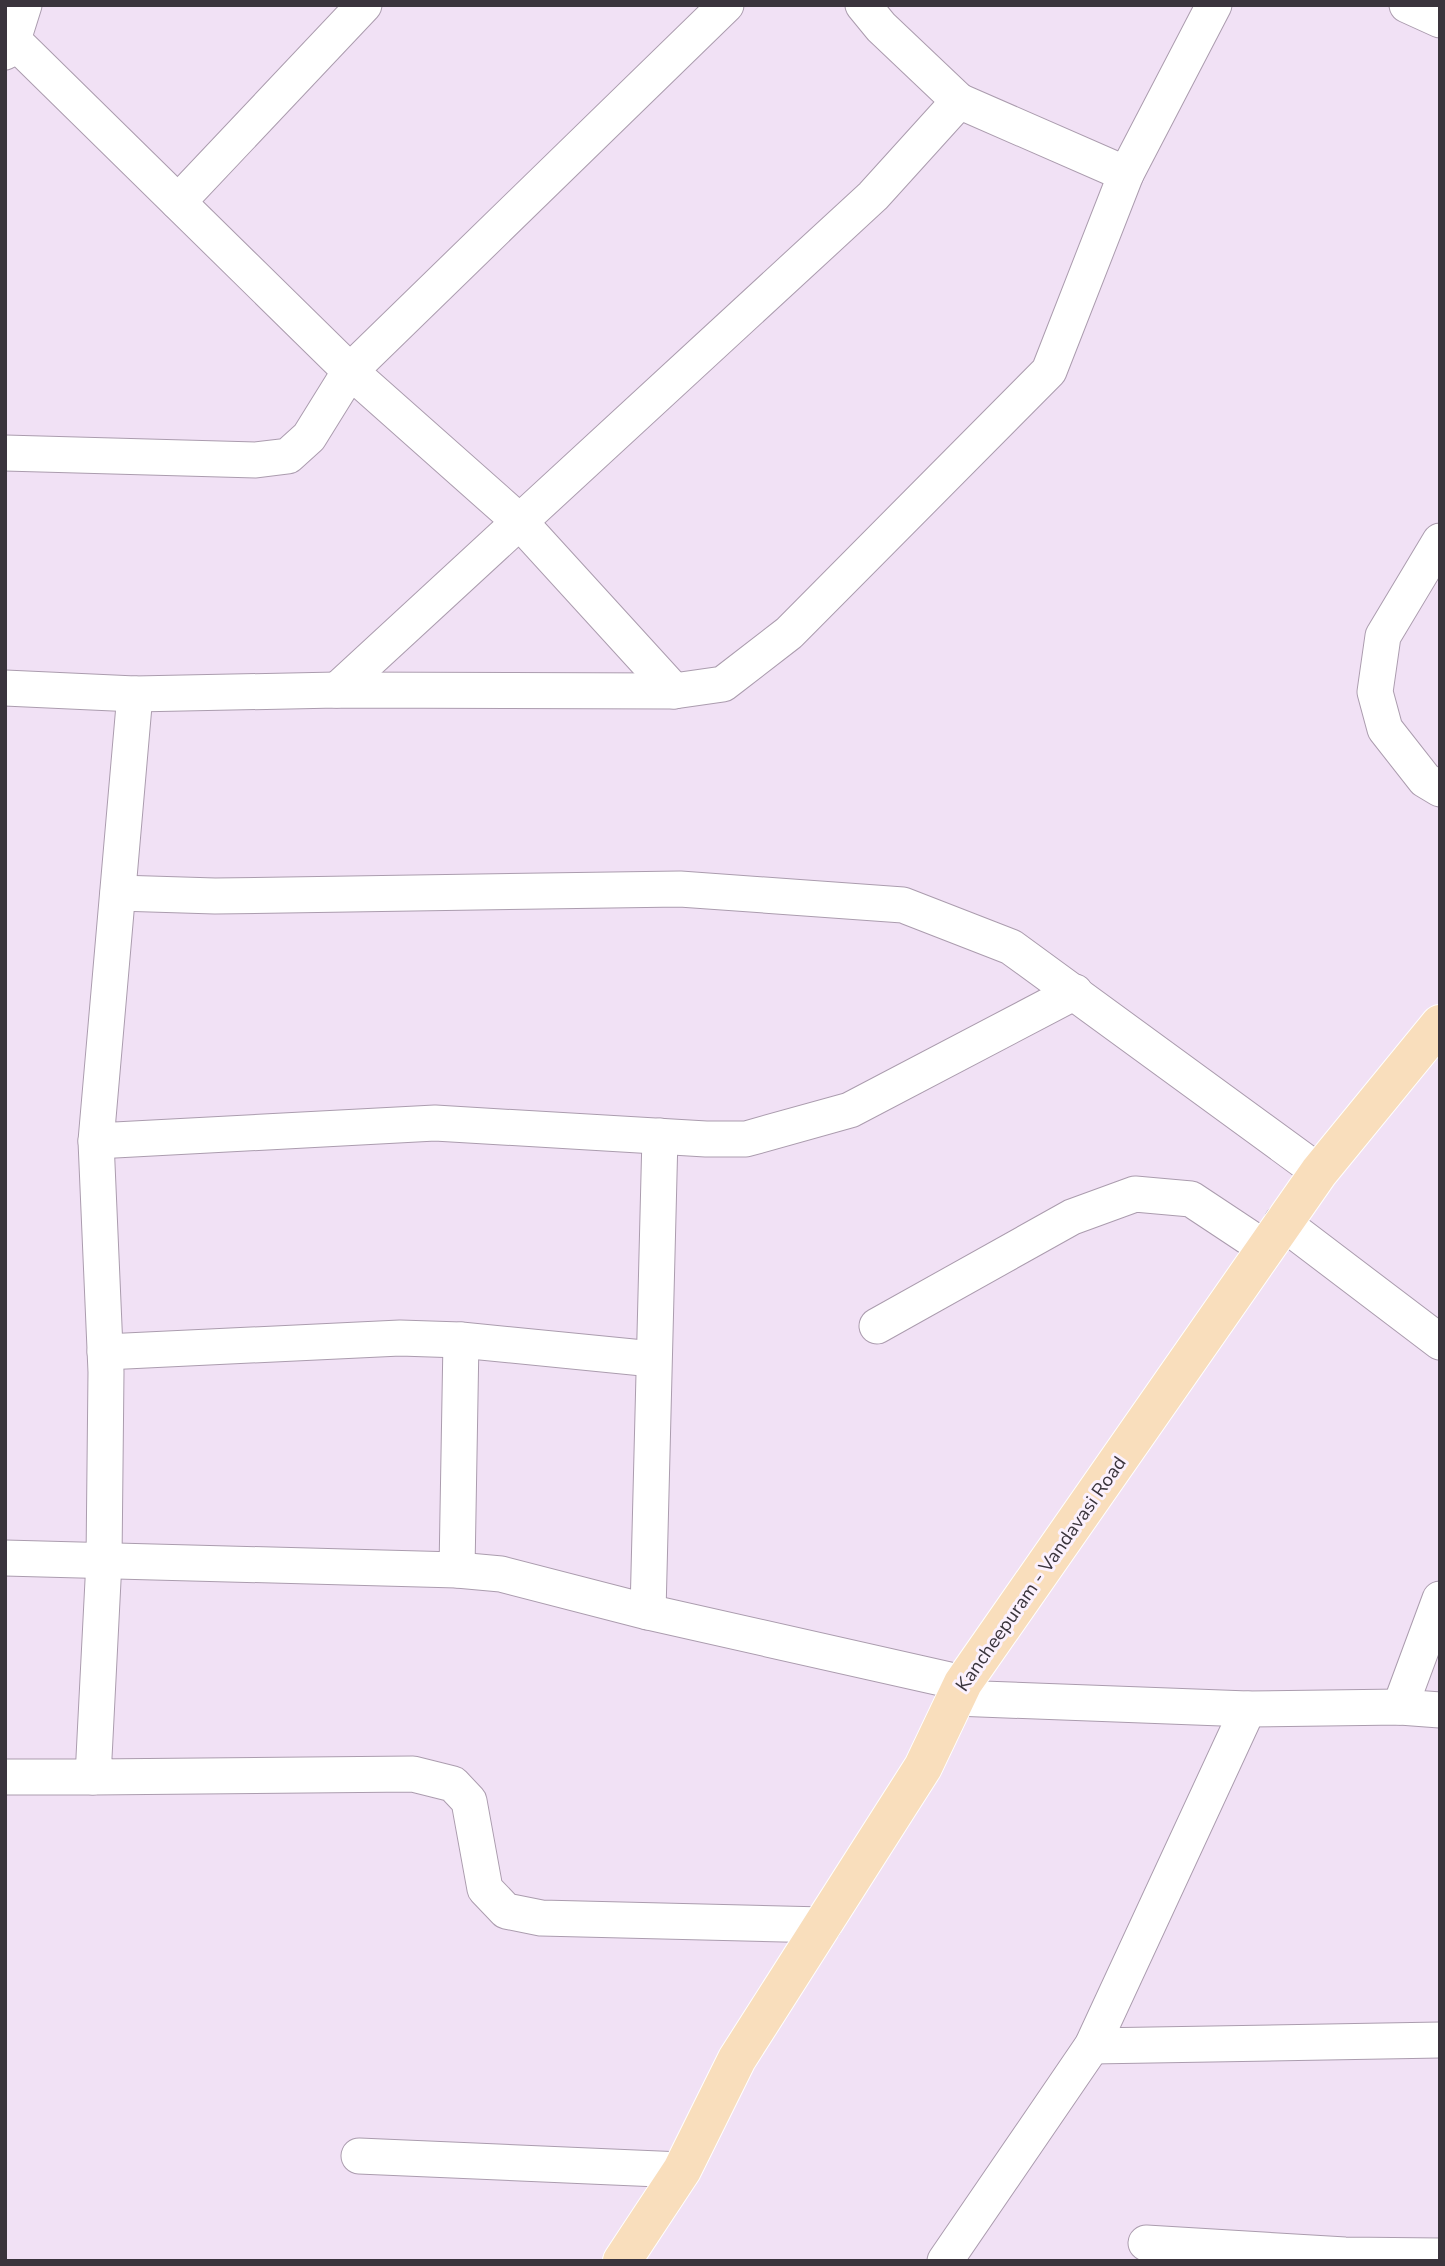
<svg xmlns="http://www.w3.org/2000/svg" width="1445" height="2266" font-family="'Nunito Sans',sans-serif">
<rect width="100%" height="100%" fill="#f1e1f5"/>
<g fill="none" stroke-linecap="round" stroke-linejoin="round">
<defs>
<g id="street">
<polyline points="863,5 881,27 959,101"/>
<polyline points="1407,5 1440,20"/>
<polyline points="13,40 350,371 519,521 674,691"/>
<polyline points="5,52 13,40 24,5"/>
<polyline points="178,202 364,5"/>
<polyline points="5,453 256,460 288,456 309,437 350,371 726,5"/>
<polyline points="1440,541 1383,636 1375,692 1385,729 1425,780 1440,789"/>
<polyline points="5,688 135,694 337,690 674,691 723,684 789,633 1049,371 1126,174 1214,5"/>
<polyline points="337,690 873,196 959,101 1126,174"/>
<polyline points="135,694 96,1141 435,1123 706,1139 746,1139 850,1110 1075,992"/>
<polyline points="118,893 215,896 680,889 903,905 1011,947 1319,1172"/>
<polyline points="96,1141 106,1372 104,1561 93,1777 413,1774 453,1784 469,1801 485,1889 506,1911 541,1918 824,1925"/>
<polyline points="1282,1222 1440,1342"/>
<polyline points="877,1326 1072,1217 1135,1194 1191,1199 1265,1248"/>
<polyline points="105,1352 400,1338 461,1340 653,1359"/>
<polyline points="5,1558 457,1570 501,1574 648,1612 963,1683"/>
<polyline points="457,1570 461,1340"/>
<polyline points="648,1612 660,1136"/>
<polyline points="955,1698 1248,1709 1400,1707 1440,1710"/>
<polyline points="1400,1707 1440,1599"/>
<polyline points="5,1777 93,1777"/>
<polyline points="1092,2046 1440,2040"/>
<polyline points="359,2156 682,2170"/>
<polyline points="1146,2243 1345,2255 1440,2256"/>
<polyline points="945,2261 1092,2046 1248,1709"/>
</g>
<polyline id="primary" points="622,2261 682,2170 737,2059 923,1767 963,1683 1319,1172 1440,1024"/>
</defs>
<use href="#street" stroke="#ab9cae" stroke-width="37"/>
<use href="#primary" stroke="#fff" stroke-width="40"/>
<use href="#street" stroke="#fff" stroke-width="35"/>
<use href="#primary" stroke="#f9debc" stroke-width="38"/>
</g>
<g text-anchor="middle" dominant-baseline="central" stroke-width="6" stroke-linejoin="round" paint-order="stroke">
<g font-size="19" fill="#3a343c" stroke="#fbf1fd">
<text transform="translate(1041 1574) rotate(-55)">Kancheepuram - Vandavasi Road</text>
</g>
</g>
<rect width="1445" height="2266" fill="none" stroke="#3a343c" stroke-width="14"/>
</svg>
